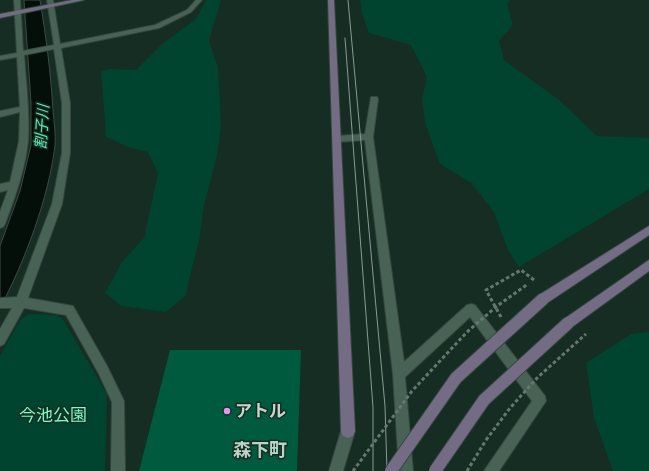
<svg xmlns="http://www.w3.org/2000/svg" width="649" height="471" font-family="Karla,'Noto Sans JP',sans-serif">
<rect width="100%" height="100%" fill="#162d23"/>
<g fill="#00432e">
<polygon points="206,0 221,0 209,41 218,67 221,125 217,156 204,205 199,241 190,275 186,295 166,312 122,306 105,293 122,262 144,238 158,173 148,152 128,147 106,137 101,71 110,69 136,70 162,44 196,19"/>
<polygon points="360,0 511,0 507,3 513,25 499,41 504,60 558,99 597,136 649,138 649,189 519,267 508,250 494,212 471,183 440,164 425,123 422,99 427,77 411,45 369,33 363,17"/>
<polygon points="29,314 58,315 64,321 107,394 105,471 0,471 0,356 21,319"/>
<polygon points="649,332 649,471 613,471 594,418 586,363 631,334"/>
</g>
<path fill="#040f0a" stroke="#3f4a45" d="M24,0H40C46,37 51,74 53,111C54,122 56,134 55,145C49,197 25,261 0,308V246L20,191L31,145V103Z"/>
<polygon fill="#005a3e" points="170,350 301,350 297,471 139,471"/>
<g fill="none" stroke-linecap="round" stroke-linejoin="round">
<defs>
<g id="street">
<path d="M14,0H20L23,51L54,45L47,0H53L60,44L155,25L187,10L196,0H202L191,12L159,28L61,48L70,103V153L62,204L28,298L73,306L107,366L124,401L125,471H111L112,402L99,374L66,315L24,308L4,344L0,346V329L12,308H0V298L17,297L52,204L62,153V103L54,49L24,55C26,84 30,113 28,141C25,170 15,197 5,224L3,227L0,228V212L8,190L0,192V184L10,182L19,141L20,112L0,117V111L20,107L17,57L0,60V56L17,53Z"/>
<polygon points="371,97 377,97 378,99 373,137 404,362 467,305 471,304 475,305 545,396 546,401 499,471 484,471 532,401 470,317 405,377 413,471 399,471 393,374 365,140 337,142 333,139 337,136 365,134"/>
<polygon points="348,424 353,426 355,431 343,471 329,471 341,431 343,426"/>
</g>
<g id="secondary">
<polygon points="72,0 84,0 0,18 0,14"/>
<polygon points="328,0 334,0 355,431 353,436 348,438 343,436 341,431"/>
<polygon points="649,226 649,235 547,303 543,304 539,303 537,299 539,295"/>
<polygon points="649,260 649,271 572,327 568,328 564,327 562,323 564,319"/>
</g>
</defs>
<use href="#street" stroke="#35473e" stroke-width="2"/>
<use href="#secondary" stroke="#35473e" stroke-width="2"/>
<g stroke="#65786f" stroke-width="3" stroke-dasharray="3.5 2.5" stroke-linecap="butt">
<polyline points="501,317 486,290 521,270 534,280"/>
<polyline points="467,471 486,440"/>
</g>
<use href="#street" fill="#496256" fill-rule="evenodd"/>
<use href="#secondary" fill="#746c84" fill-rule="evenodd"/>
<g stroke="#8a9b93" stroke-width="1">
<polyline points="348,0 385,406 387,471"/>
<polyline points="345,38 373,407 373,471"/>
</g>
<defs>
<g id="secondary-bridge">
<polyline points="391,471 456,378 543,299"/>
<polyline points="435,471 484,400 568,323"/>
</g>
</defs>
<use href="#secondary-bridge" stroke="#35473e" stroke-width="14" stroke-linecap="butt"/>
<g stroke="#65786f" stroke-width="3" stroke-dasharray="3.5 2.5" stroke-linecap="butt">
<polyline points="486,440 510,408 538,377 586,334"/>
<polyline points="353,471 412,391 467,332 497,306 528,284"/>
</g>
<use href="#secondary-bridge" stroke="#746c84" stroke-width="12"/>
</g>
<circle fill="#de98f3" stroke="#162d23" stroke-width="1.5" cx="227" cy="411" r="4"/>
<g text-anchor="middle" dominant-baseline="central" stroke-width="3" stroke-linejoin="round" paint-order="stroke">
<g font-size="15" font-style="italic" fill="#61e7b2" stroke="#162d23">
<text transform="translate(42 127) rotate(-86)">割子川</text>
</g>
<g font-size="17" font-weight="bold" fill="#c8d5ce" stroke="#162d23" text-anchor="start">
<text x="235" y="411">アトル</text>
</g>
<g font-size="17" fill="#79fec8" stroke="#162d23">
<text x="53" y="415">今池公園</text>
</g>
<g font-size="18" font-weight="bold" fill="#b8d4c6" stroke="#162d23">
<text x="260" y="450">森下町</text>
</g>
</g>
</svg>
